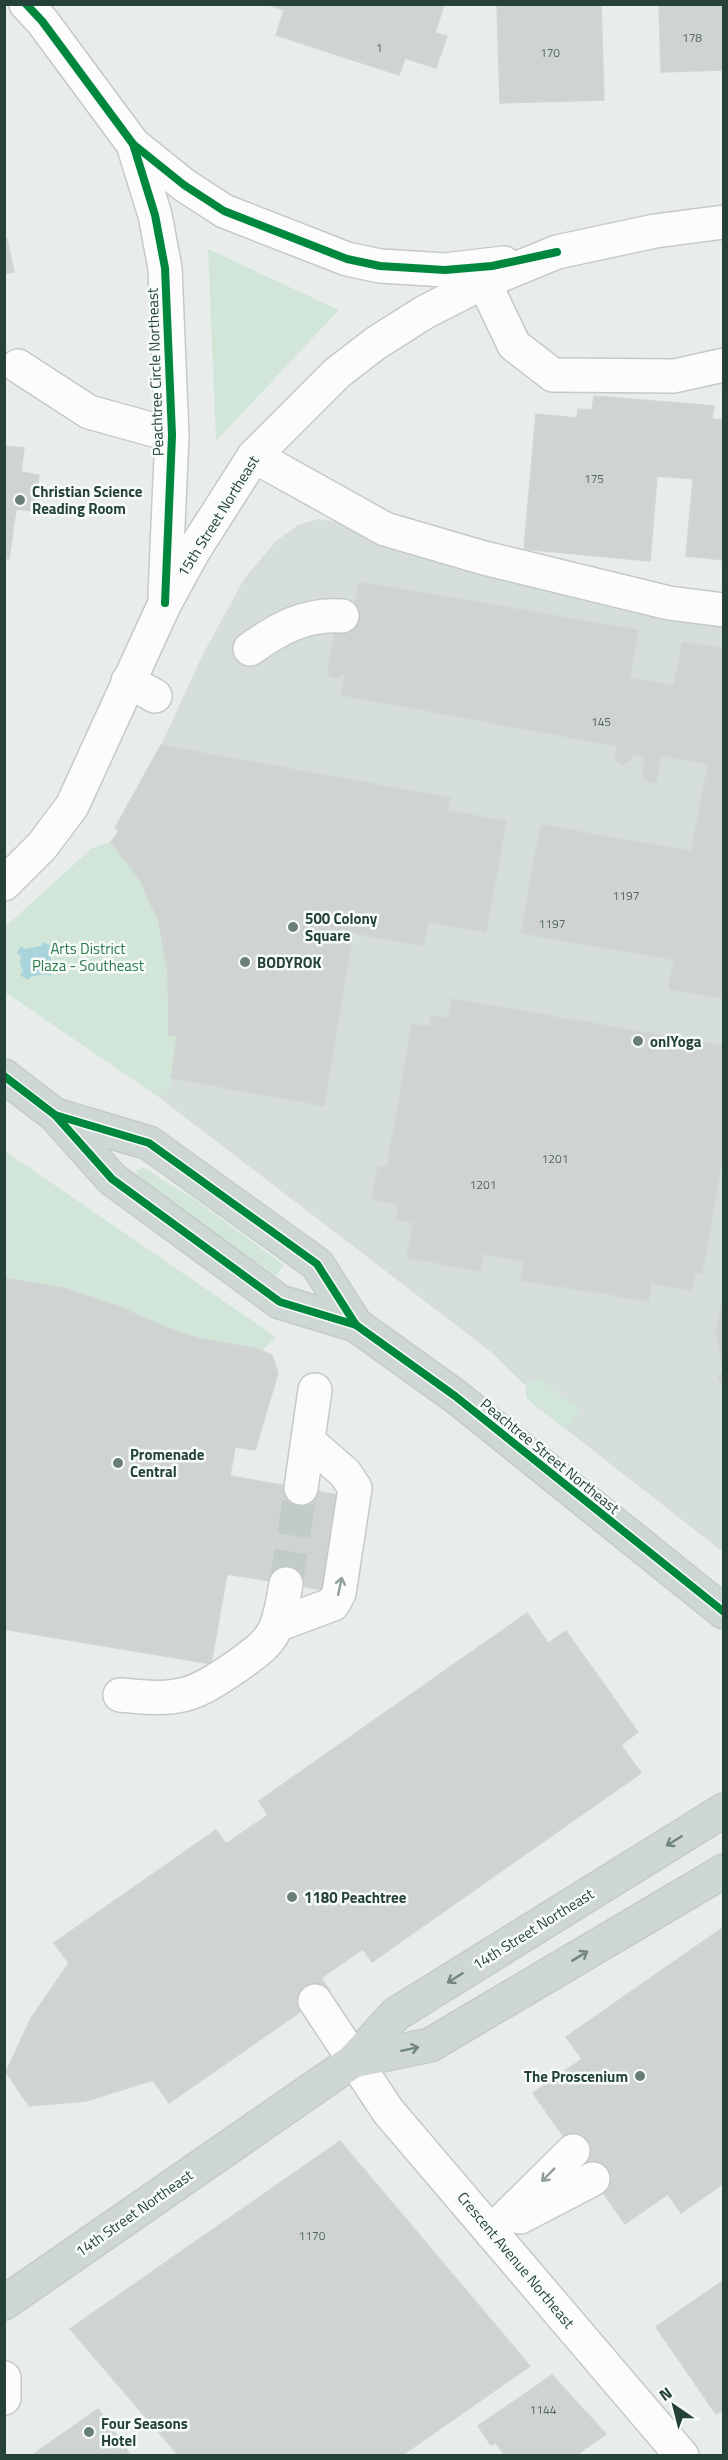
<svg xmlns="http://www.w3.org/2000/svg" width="728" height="2460" font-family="'Titillium Web',sans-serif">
<rect width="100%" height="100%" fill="#e8edeb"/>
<polygon fill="#d6dedb" points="318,519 337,522 369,539 723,600 723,1552 531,1402 526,1397 526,1386 491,1352 160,1098 170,1088 171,1078 111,842 119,831 115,828 161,745 203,654 244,579 276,541 298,525"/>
<g fill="#d1e6d8">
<polygon points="208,249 339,310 216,441"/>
<polygon points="111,842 139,878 159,922 177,1036 170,1088 160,1098 5,992 4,928 92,848"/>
<polygon points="5,1151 276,1337 263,1350 197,1338 170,1329 117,1306 64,1288 5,1278"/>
<polygon points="144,1168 197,1201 284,1265 276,1276 138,1178 136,1170"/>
<polygon points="535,1379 541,1380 580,1410 565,1429 526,1397 526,1386"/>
</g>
<polygon fill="#a9d4db" points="44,942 51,946 48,951 51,957 51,966 55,969 50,976 46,974 30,977 28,980 20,975 23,971 20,964 21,956 17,953 21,946 25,949 41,946"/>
<g fill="#cfd4d2" stroke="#d1d6d4" stroke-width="1.5">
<polygon points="267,4 444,4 435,33 447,36 436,68 405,58 399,75 276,35 284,10"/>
<polygon points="497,4 601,4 604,100 500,103"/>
<polygon points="659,4 724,4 724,70 661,72"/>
<polygon points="4,239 7,239 14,272 4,274"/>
<polygon points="594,396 714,406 712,419 724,420 724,560 686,556 693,479 657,476 650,561 524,549 536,414 577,418 578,409 592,410"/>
<polygon points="4,446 24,448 21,472 39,475 34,511 16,509 9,559 4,558"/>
<polygon points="359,582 638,630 630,678 674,686 682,642 724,649 724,857 691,852 708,764 661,755 656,781 649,783 643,777 645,757 632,754 630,761 621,765 615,760 617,746 341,695 345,673 337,678 331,677 328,672 335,632 350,634"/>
<polygon points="161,745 450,798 448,811 506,821 486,932 428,922 423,946 348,932 346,939 352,940 324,1106 171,1078 177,1036 169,1035 168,974 159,922 139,878 111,842 119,831 115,828"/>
<polygon points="541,825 724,857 724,999 669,989 674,960 521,933"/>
<polygon points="452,999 724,1046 724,1149 702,1273 695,1272 691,1290 651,1283 648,1301 521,1280 524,1261 483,1254 480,1271 407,1258 413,1223 396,1220 398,1204 372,1200 378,1166 387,1167 412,1024 430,1027 431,1016 449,1019"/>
<polygon points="4,1278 64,1288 117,1306 170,1329 197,1338 259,1349 272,1355 278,1373 255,1450 235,1447 230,1476 345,1496 329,1591 227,1574 211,1664 4,1629"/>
<polygon points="724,1290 724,1383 722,1383 718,1379 723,1371 716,1330"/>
<polygon points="527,1613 548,1643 566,1631 638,1732 621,1745 641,1773 372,1962 363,1949 321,1978 330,1991 169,2103 153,2080 86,2101 29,2106 6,2072 31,2018 69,1963 54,1943 216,1830 226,1844 268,1815 259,1801"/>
<polygon points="724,1927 724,2183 681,2213 668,2194 625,2224 533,2093 582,2059 566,2037"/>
<polygon points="340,2141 530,2366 401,2456 179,2456 70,2329"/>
<polygon points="724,2280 724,2413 722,2411 716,2414 656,2327"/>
<polygon points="552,2375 606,2434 575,2456 505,2456 496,2443 491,2445 478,2426"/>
<polygon points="98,2409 131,2456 31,2456"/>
</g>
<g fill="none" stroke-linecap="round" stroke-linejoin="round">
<polyline stroke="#c1cbc8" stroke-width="33" stroke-dasharray="33 16" stroke-linecap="butt" points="286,1584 301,1488"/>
<defs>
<g id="minor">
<polyline points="26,4 42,21 133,144 155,215 165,268 172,435 165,594"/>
<polyline points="133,144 184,185 224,211 347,259 380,266 445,270 504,263"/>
<polyline points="484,282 514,345 553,375 674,376 724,365"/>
<polyline points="18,366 89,412 172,435"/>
<polyline points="254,456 385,529 484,558 669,603 724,610"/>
<path d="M250,649C278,629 306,613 342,616"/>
<polyline points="128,681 155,696"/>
<polyline points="4,884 42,846 72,806 165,603 194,550 254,456 337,373 376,343 425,312 484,282 557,252 655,231 724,222"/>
<polyline points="301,1488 315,1390"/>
<polyline points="277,1625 333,1604 339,1593 355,1488 345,1473 308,1441"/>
<path d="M120,1695C180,1701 191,1698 240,1664C253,1654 265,1647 273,1633C281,1619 283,1599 286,1584"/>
<polyline points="315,2001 388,2111 682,2456"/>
<polyline points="520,2217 593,2179"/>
<polyline points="491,2232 573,2151"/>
<polyline points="4,2378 4,2398"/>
</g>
<g id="major">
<polyline points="4,1076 55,1115 112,1179 280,1302 356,1325 455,1396 724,1612"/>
<polyline points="55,1115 149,1143 317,1264 356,1325"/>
<polyline points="353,2061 430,2045 724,1871"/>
<polyline points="4,2303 353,2061 396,2014 724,1810"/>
</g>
</defs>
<use href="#minor" stroke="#c5cac8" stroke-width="36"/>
<use href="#major" stroke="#c3ccc9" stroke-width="36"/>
<use href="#minor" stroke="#fcfcfc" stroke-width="33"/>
<use href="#major" stroke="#cfd7d5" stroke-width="33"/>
<defs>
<g id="cycleway">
<polyline points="26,4 42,21 133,144 155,215 165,268 172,435 165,603"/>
<polyline points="133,144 184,185 224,211 347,259 380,266 445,270 492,266 557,252"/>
<polyline points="4,1076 55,1115 112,1179 280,1302 356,1325 455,1396 724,1612"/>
<polyline points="55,1115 149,1143 317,1264 356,1325"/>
</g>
</defs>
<use href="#cycleway" stroke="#f7fbf9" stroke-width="11"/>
<use href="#cycleway" stroke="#00873e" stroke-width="8"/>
</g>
<defs><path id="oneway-shaft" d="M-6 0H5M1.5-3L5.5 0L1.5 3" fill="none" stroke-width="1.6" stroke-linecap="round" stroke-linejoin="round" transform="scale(1.5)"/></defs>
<g stroke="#909f9b">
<use href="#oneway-shaft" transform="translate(340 1586) rotate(-78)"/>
<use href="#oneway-shaft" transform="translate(548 2175) rotate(135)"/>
</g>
<g stroke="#718580">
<use href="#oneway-shaft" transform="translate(674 1841) rotate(148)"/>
<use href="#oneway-shaft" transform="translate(580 1956) rotate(-31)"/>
<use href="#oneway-shaft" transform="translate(455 1978) rotate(148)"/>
<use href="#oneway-shaft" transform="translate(410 2049) rotate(-12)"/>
</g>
<g fill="#697e78" stroke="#f7fbf9" stroke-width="2">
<circle cx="20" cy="500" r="6"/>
<circle cx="293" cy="927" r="6"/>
<circle cx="245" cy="962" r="6"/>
<circle cx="638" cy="1041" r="6"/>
<circle cx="118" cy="1463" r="6"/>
<circle cx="292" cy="1897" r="6"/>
<circle cx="640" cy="2076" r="6"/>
<circle cx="89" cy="2432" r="6"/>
</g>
<g text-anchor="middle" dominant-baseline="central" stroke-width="5" stroke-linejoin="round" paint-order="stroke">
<g font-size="12" fill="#506761">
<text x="692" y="37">178</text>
<text x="379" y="47">1</text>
<text x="550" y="52">170</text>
<text x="594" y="478">175</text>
<text x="601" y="721">145</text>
<text x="626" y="895">1197</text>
<text x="552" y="923">1197</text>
<text x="555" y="1158">1201</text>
<text x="483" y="1184">1201</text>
<text x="312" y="2235">1170</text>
<text x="543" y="2409">1144</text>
</g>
<g font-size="15" fill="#24423a" stroke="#f7fbf9">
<text transform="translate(155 372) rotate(-92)">Peachtree Circle Northeast</text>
<text transform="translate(218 516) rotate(-58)">15th Street Northeast</text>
<text transform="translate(550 1456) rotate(39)">Peachtree Street Northeast</text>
<text transform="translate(533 1929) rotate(-32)">14th Street Northeast</text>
<text transform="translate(134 2213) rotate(-35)">14th Street Northeast</text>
<text transform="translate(516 2260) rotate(50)">Crescent Avenue Northeast</text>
</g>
<g font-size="15" font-weight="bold" fill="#24423a" stroke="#f7fbf9" text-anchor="start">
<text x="32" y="491">Christian Science<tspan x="32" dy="17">Reading Room</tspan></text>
<text x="305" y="918">500 Colony<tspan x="305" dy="17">Square</tspan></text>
<text x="257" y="962">BODYROK</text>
<text x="650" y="1041">onlYoga</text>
<text x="130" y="1454">Promenade<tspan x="130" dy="17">Central</tspan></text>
<text x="304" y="1897">1180 Peachtree</text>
<text x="628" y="2076" text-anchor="end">The Proscenium</text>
<text x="101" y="2423">Four Seasons<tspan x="101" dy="17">Hotel</tspan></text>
</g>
<g font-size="15" fill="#2d7a4b" stroke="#f7fbf9">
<text x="88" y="948">Arts District<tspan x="88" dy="17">Plaza - Southeast</tspan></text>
</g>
</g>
<rect width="728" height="2460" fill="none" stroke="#24423a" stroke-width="12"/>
<g transform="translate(674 2406) rotate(325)" stroke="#f7fbf9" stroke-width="4.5" paint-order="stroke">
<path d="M0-4.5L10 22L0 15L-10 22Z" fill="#24423a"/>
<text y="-9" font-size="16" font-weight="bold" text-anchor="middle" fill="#24423a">N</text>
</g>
</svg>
